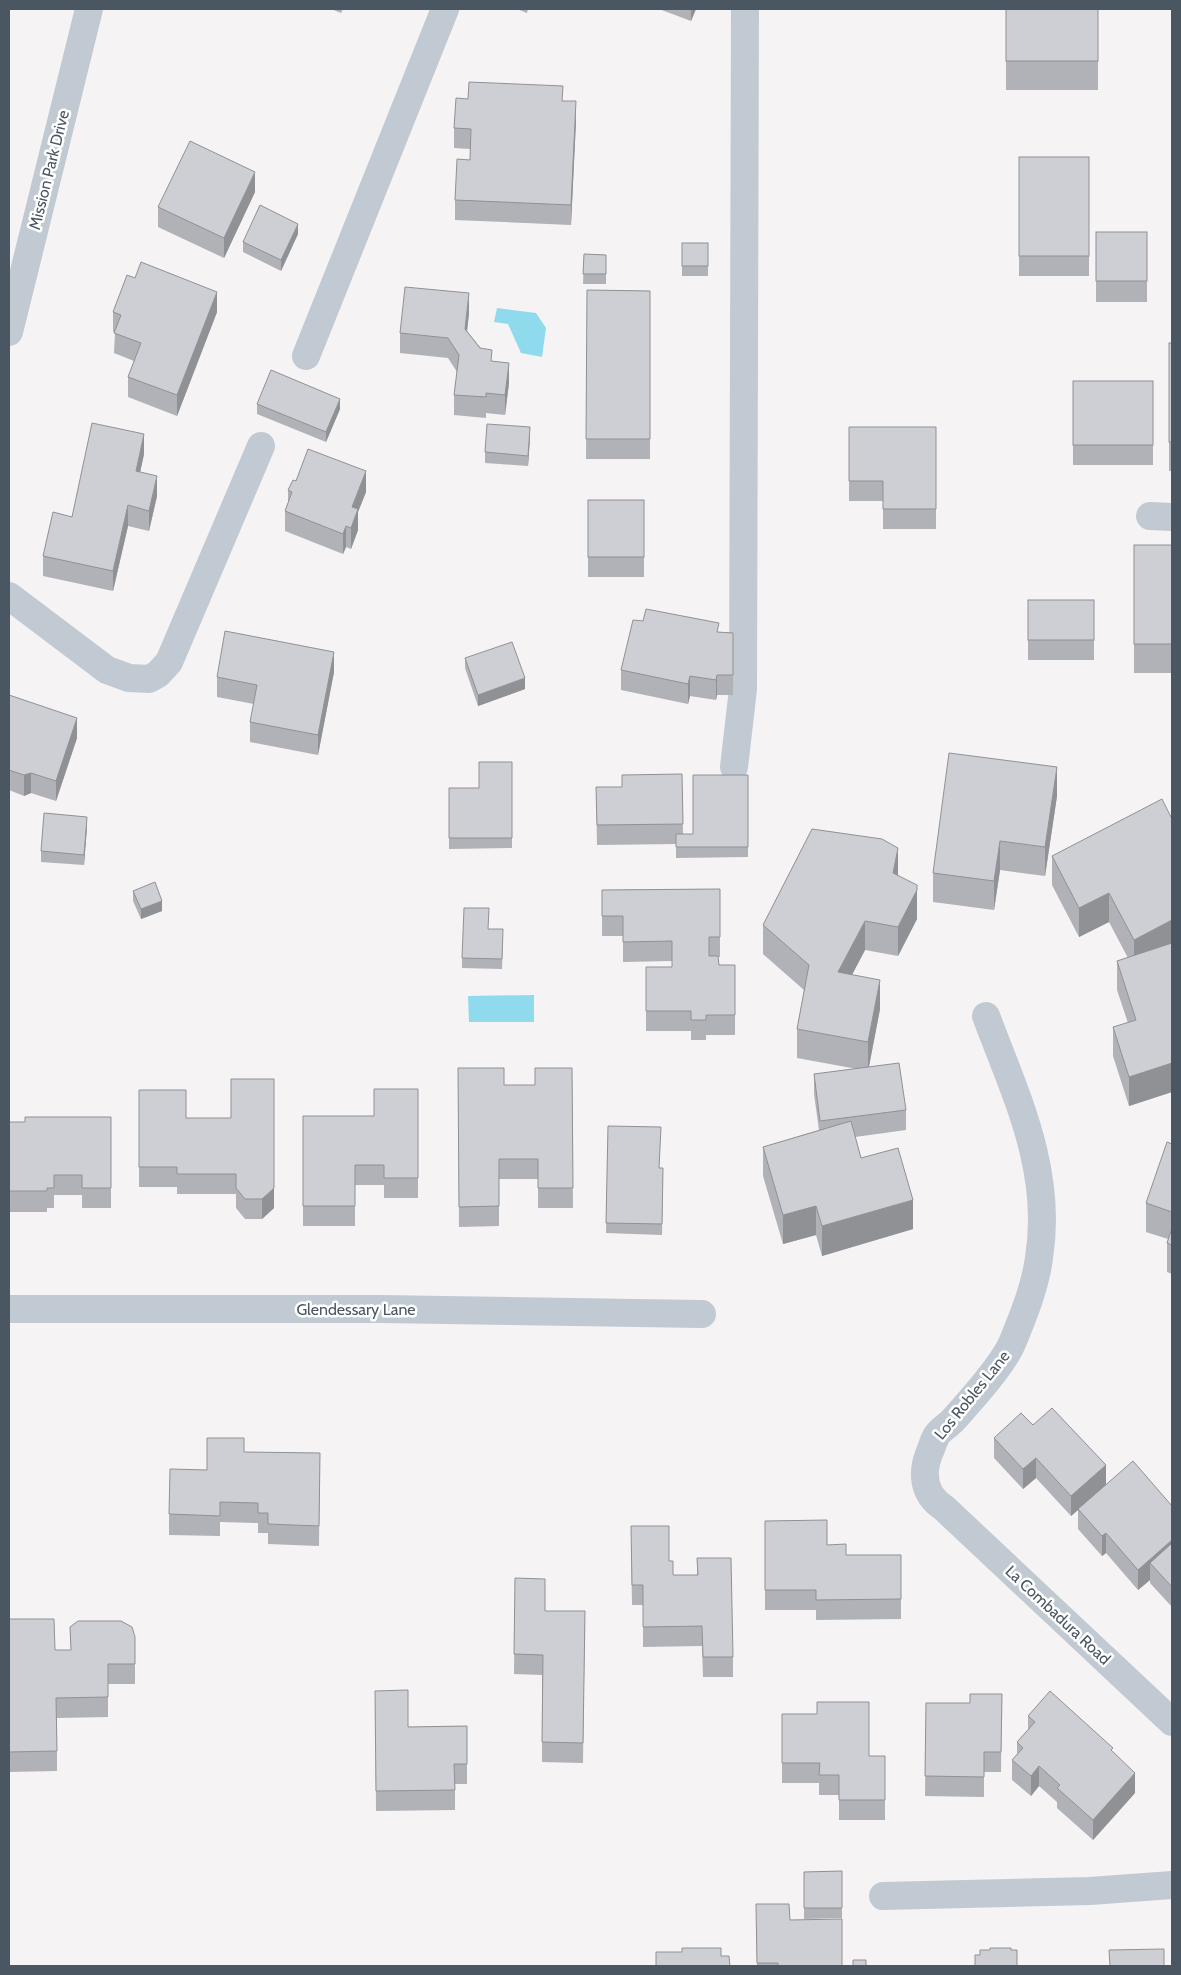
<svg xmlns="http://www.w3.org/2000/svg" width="1181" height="1975" font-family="Cabin,sans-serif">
<rect width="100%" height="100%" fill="#f5f3f3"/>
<g fill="#90daee">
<polygon points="497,308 536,313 546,328 542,357 521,353 508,324 494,322"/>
<polygon points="534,995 534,1022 469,1022 468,996"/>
</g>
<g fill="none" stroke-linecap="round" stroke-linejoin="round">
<g stroke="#c1cad2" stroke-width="28">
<polyline points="9,332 89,9"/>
<polyline points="306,356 445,9"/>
<polyline points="1150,516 1172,517"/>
<polyline points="9,596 107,670 129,678 149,679 158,674 169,662 261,446"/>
<polyline points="734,767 743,689 745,9"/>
<path d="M986,1016C1016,1096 1053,1170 1039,1258C1035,1287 1024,1314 1013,1341C1004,1364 971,1400 954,1419C949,1425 941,1429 937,1435C934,1439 933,1444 931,1449C921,1471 922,1494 944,1508L1172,1722"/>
<polyline points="9,1309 382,1309 702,1314"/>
<polyline points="883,1896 1090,1891 1172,1885"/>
</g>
</g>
<g fill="#b0b2b7">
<polygon points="331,9 343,9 341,13"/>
<polygon points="517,9 528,9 527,13"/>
<polygon points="659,9 696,9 691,21"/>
<rect x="1006" y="9" width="92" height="81"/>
<polygon points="563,101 576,121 571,225 455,220 455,200 470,160 470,149 454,148 454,128"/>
<rect x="1019" y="157" width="70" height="119"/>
<polygon points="255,192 224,258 158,227 158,207"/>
<rect x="1096" y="232" width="51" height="70"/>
<polygon points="298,234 281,271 243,252 243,242"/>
<rect x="682" y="243" width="26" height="33"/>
<polygon points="584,254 606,255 606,284 583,284"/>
<polygon points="587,290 650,291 650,459 586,459"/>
<polygon points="113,312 217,312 177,416 128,397 128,377 134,361 114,353 115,332 113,332"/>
<polygon points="469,313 467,331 509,383 505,415 486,413 486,418 454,415 454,395 457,372 448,358 400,353 400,333"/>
<rect x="1169" y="343" width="3" height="128"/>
<rect x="1073" y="381" width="80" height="84"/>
<polygon points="257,404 340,409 326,442 257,414"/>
<polygon points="849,427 936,427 936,529 883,529 883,501 849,501"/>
<polygon points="530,437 528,466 485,463 485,452"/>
<polygon points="144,454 140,472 157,496 149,531 128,526 113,591 43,576 43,556 72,517"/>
<polygon points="296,481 366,492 358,512 358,530 351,549 346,547 343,554 285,531 285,511 288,503 288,490"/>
<rect x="588" y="500" width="56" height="77"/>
<rect x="1134" y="545" width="38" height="128"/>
<rect x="1028" y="600" width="66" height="60"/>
<polygon points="719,632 733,633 733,695 717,695 716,700 690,696 688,704 621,690 621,670"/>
<polygon points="465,658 525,689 478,706 465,668"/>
<polygon points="334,672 318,755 250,742 250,722 254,704 217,697 217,677"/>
<polygon points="9,695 77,738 56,801 31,793 24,796 9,790"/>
<polygon points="512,762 512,848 449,849 449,788 479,788"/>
<polygon points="682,774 683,834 748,847 748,857 676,858 676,844 597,845 596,787 622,787"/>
<polygon points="1057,796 1045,876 1000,870 994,910 933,902 933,873"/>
<polygon points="1172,819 1172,1092 1129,1106 1113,1056 1113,1027 1128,1023 1117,990 1117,961 1128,958 1109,922 1079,937 1052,885 1052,856"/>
<polygon points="87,827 84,865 41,862 41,851"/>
<polygon points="898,875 917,914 917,919 898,956 865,950 852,975 880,1009 869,1067 906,1110 906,1130 855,1137 861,1158 913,1229 822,1256 816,1235 783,1244 763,1176 763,1147 819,1130 814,1094 814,1074 857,1069 797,1058 797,1029 804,990 763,954 763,925"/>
<polygon points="720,889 720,957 718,957 719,965 735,965 735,1035 706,1035 706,1040 691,1040 691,1031 646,1031 646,967 672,967 672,961 623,962 623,936 602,936 602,890"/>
<polygon points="133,891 162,911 141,919 133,901"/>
<polygon points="489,929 503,940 502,969 462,968 462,958"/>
<polygon points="458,1068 504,1085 535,1085 572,1068 573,1208 538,1208 538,1179 499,1179 499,1226 459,1227"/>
<polygon points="418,1089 418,1198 384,1198 384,1185 355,1185 355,1226 303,1226 303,1116 374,1116"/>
<polygon points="139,1090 186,1118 274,1208 262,1219 245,1219 236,1208 236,1194 177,1194 177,1187 139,1187"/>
<polygon points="111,1117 111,1208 82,1208 82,1195 54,1195 54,1208 47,1208 47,1212 9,1212 9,1122 25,1122"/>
<polygon points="608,1126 660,1168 663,1168 662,1235 606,1233"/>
<polygon points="1172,1144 1172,1274 1167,1272 1167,1243 1168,1239 1146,1232 1146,1203"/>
<polygon points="1033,1425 1106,1484 1172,1506 1172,1607 1150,1583 1150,1580 1138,1590 1106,1553 1102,1556 1078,1529 1078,1510 1071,1516 1036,1478 1023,1489 994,1458 994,1438"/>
<polygon points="244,1452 320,1453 319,1546 268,1544 268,1533 258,1533 258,1523 220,1522 220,1536 169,1535 169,1514 207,1470"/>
<polygon points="765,1521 827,1545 846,1555 901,1555 901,1619 816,1620 816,1610 765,1610"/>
<polygon points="631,1546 669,1561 673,1575 697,1575 697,1558 733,1657 733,1677 703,1677 702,1646 643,1647 643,1605 632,1605"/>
<polygon points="515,1578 545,1611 585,1611 583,1763 542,1762 542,1675 514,1674"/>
<polygon points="9,1619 55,1650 71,1650 70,1627 135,1637 135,1684 108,1684 108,1717 57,1718 57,1771 9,1772"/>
<polygon points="375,1691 408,1727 467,1726 467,1784 455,1784 455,1810 376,1811"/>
<polygon points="1002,1694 1001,1772 984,1772 984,1797 925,1796 926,1703 970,1703"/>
<polygon points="782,1714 869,1756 885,1756 885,1820 839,1820 839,1795 819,1795 819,1783 782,1783"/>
<polygon points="1028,1716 1113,1752 1135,1793 1093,1840 1057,1808 1057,1802 1039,1786 1031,1796 1012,1780 1012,1760 1017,1754 1017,1742 1028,1730"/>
<polygon points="842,1871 842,1918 804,1919 804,1872"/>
<polygon points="790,1920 842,1966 757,1966 756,1924"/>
</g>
<g fill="#909195">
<polygon points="9,9 10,9 10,15 9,21"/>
<polygon points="691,9 696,9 691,21"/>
<polygon points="576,101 576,121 571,225 571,205"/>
<polygon points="255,172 255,192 224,258 224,238"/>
<polygon points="298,224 298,234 281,271 281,260"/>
<polygon points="217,292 217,312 177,416 177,395"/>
<polygon points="469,293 469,313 465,349 465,329"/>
<polygon points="509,363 509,383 505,415 505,395"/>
<polygon points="340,399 340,409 326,442 326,432"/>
<polygon points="530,427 530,437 528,466 528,456"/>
<polygon points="144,434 144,454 136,492 136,471"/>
<polygon points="366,471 366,492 358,512 358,530 351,549 351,528 352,507"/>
<polygon points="157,476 157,496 149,531 149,511"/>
<polygon points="128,505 128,526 113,591 113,571"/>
<polygon points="346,526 346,547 343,554 343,534"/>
<polygon points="334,652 334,672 318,755 318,735"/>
<polygon points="717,675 717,695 716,700 716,680"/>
<polygon points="690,676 690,696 688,704 688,684"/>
<polygon points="525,678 525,689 478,706 478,695"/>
<polygon points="77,718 77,738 56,801 56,781"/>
<polygon points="1057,767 1057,796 1045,876 1045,847"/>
<polygon points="31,773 31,793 24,796 24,775"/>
<polygon points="87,817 87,827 84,865 84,855"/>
<polygon points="1000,841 1000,870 994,910 994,881"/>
<polygon points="898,848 898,877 893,873"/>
<polygon points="917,885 917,919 898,956 898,927"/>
<polygon points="1109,893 1109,922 1079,937 1079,908"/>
<polygon points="162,901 162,911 141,919 141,909"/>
<polygon points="1172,920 1172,949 1134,969 1134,940"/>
<polygon points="865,921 865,950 838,1001 838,972"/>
<polygon points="880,980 880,1009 868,1071 868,1042"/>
<polygon points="1172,1063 1172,1092 1129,1106 1129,1077"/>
<polygon points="274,1188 274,1208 262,1219 262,1199"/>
<polygon points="913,1200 913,1229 822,1256 822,1226"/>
<polygon points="816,1206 816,1235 783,1244 783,1215"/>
<polygon points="1036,1458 1036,1478 1023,1489 1023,1469"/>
<polygon points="1106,1465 1106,1486 1078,1509 1078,1510 1071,1516 1071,1496"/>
<polygon points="1106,1533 1106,1553 1102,1556 1102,1536"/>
<polygon points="1172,1540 1172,1561 1150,1563 1150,1580 1138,1590 1138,1570"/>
<polygon points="1039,1766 1039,1786 1031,1796 1031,1776"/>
<polygon points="1135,1773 1135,1793 1093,1840 1093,1820"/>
</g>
<g fill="#cdcfd5" stroke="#909195">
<rect x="1006" y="9" width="92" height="52"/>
<polygon points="469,82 563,86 562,101 576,101 571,205 455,200 457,159 470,160 471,129 454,128 456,98 468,99"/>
<polygon points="190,141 255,172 224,238 158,207"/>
<rect x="1019" y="157" width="70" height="99"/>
<polygon points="260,205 298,224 281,260 243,242"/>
<rect x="1096" y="232" width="51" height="49"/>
<rect x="682" y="243" width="26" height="23"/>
<polygon points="584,254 606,255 606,274 583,274"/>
<polygon points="141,262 217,292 177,395 128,377 141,343 114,333 121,315 113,312 127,275 135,278"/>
<polygon points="405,287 469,293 465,329 480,348 492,350 491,361 509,363 505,395 486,393 486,397 454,395 459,355 448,338 400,333"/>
<polygon points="587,290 650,291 650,439 586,439"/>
<rect x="1169" y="343" width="3" height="99"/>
<polygon points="271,370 340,399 326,432 257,404"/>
<rect x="1073" y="381" width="80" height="64"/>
<polygon points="92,423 144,434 136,471 157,476 149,511 128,505 113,571 43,556 53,512 72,517"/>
<polygon points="487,424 530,427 528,456 485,452"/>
<polygon points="849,427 936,427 936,509 883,509 883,481 849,481"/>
<polygon points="308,449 366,471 352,507 358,509 351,528 346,526 343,534 285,511 292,492 288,490 293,480 296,481"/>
<rect x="588" y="500" width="56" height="57"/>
<rect x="1134" y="545" width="38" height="99"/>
<rect x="1028" y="600" width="66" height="40"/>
<polygon points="646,609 719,623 717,632 733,633 733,675 717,675 716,680 690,676 688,684 621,670 633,620 643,621"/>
<polygon points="225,631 334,652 318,735 250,722 257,685 217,677"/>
<polygon points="512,642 525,678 478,695 465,658"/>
<polygon points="9,695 77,718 56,781 31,773 24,775 9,770"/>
<polygon points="949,753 1057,767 1045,847 1000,841 994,881 933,873"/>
<polygon points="479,762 512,762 512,838 449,838 449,788 479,788"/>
<polygon points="682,774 683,824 597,825 596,787 622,787 622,775"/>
<polygon points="693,775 748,775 748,847 676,847 676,834 693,834"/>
<polygon points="1162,799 1172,819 1172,920 1134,940 1109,893 1079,908 1052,856"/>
<polygon points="44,813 87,817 84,855 41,851"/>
<polygon points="812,829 882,839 898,848 893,873 917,885 917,890 898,927 865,921 838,972 880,980 868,1042 797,1029 809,965 763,925"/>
<polygon points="155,882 162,901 141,909 133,891"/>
<polygon points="720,889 720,937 709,937 709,956 718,956 719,965 735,965 735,1015 706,1015 706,1020 691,1020 691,1011 646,1011 646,967 672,967 672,941 623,942 623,916 602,916 602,890"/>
<polygon points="464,908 489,908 488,929 503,929 502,959 462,958"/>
<polygon points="1172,943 1172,1063 1129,1077 1113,1027 1136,1020 1117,961"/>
<polygon points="899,1063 906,1110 820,1121 814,1074"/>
<polygon points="458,1068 504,1068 504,1085 535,1085 535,1068 572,1068 573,1188 538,1188 538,1159 499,1159 499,1206 459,1207"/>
<polygon points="231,1079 274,1079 274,1188 262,1199 245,1199 236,1188 236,1174 177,1174 177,1167 139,1167 139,1090 186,1090 186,1118 231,1118"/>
<polygon points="374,1089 418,1089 418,1178 384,1178 384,1165 355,1165 355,1206 303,1206 303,1116 374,1116"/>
<polygon points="25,1117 111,1117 111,1188 82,1188 82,1175 54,1175 54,1188 47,1188 47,1191 9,1191 9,1122 25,1122"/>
<polygon points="851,1121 861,1158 898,1148 913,1200 822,1226 816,1206 783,1215 763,1147"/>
<polygon points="608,1126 661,1127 659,1168 663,1168 662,1224 606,1223"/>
<polygon points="1167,1142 1172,1144 1172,1212 1146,1203"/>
<polygon points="1172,1228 1172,1245 1167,1243"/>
<polygon points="1052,1408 1106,1465 1071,1496 1036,1458 1023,1469 994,1438 1021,1413 1033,1425"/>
<polygon points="207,1438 244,1438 244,1452 320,1453 319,1526 268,1524 268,1513 258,1513 258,1503 220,1502 220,1516 169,1514 170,1469 207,1470"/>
<polygon points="1133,1461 1172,1506 1172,1540 1138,1570 1106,1533 1102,1536 1078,1509"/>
<polygon points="827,1520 827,1545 846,1544 846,1555 901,1555 901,1599 816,1600 816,1590 765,1590 765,1521"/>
<polygon points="631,1526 669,1526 669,1561 673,1561 673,1575 698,1575 697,1558 731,1558 733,1657 703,1657 702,1626 643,1627 643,1585 632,1585"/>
<polygon points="1172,1543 1172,1587 1150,1563"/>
<polygon points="515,1578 545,1579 545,1611 585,1611 583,1743 542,1742 543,1655 514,1654"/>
<polygon points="9,1619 54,1619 55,1650 71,1650 70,1627 78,1621 121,1621 132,1627 135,1637 135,1664 108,1664 108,1697 56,1698 57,1751 9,1752"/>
<polygon points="408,1690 408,1727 467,1726 467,1764 454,1764 455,1790 376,1791 375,1691"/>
<polygon points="1050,1691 1113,1748 1111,1750 1135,1773 1093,1820 1057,1788 1060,1785 1039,1766 1031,1776 1012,1760 1023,1748 1017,1742 1035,1722 1028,1716"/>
<polygon points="970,1694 1002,1694 1001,1752 984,1752 984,1777 925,1776 926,1703 970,1703"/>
<polygon points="817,1702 869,1702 869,1756 885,1756 885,1800 839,1800 839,1775 819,1775 820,1763 782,1763 782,1714 817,1714"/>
<polygon points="842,1871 842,1908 804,1908 804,1872"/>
<polygon points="756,1904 789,1904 790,1920 842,1919 842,1966 778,1966 778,1963 757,1963"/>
<polygon points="682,1948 721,1948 721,1956 729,1956 730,1966 656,1966 656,1952 682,1952"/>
<polygon points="990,1948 1011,1948 1011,1950 1017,1950 1017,1966 975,1966 975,1955 980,1955 980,1950 990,1950"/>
<polygon points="1164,1949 1164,1966 1110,1966 1109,1950"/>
<polygon points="853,1960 866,1960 866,1966 898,1966 853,1966"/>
</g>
<g text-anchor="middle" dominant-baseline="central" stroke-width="5" stroke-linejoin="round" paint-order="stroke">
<g font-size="16" fill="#4a5661" stroke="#fff">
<text transform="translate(49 170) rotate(-76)">Mission Park Drive</text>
<text x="356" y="1309">Glendessary Lane</text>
<text transform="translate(972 1395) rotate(-51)">Los Robles Lane</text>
<text transform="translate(1058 1615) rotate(43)">La Combadura Road</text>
</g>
</g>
<rect width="1181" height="1975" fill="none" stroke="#4a5661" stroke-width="20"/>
</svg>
